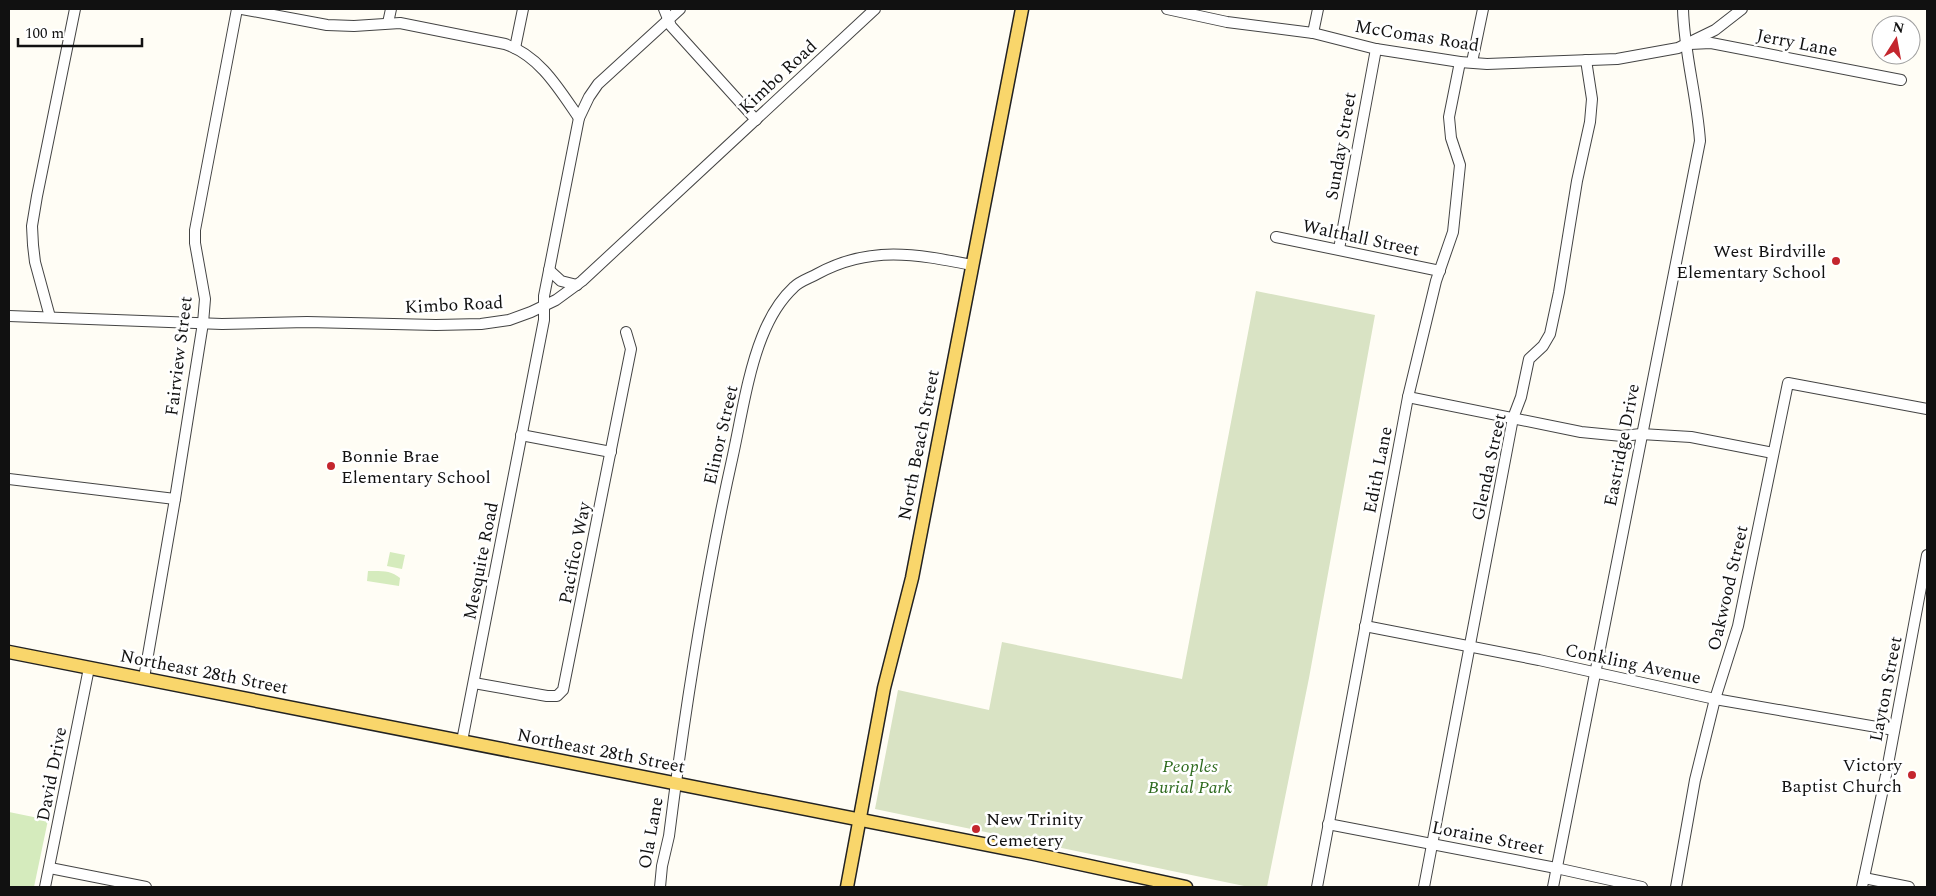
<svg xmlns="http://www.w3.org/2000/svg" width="1936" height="896" font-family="Spectral,serif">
<rect width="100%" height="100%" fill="#fffdf5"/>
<g fill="#d5ebbd">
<polygon points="390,552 405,555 402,569 387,566"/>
<path d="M368,571C380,571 391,570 400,578L399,586L367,581Z"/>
<polygon points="9,812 48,820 34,887 9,887"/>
</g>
<polygon fill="#d9e3c4" points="1256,291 1375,315 1309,678 1267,887 1249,887 875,809 898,690 989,710 1002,642 1182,679"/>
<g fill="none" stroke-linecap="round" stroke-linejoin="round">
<defs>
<g id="minor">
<path d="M242,9L327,25L354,26L400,23L505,44C540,56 559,89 579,118"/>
<polyline points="664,9 671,26 756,120"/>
<polyline points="1167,9 1227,22 1313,33 1376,49 1460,62 1487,64 1617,59 1678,48 1715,30 1742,9"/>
<polyline points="388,23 391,9"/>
<polyline points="1313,33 1318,9"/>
<polyline points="1690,44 1711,43 1901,80"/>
<polyline points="515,48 523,9"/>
<polyline points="1472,62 1483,9"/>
<polyline points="1276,237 1440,271"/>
<polyline points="1339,249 1376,49"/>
<polyline points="549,270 561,281 577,285"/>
<polyline points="9,316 222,324 307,322 436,325 481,324 509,320 531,312 556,300 582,281 875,9"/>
<polyline points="50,317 35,262 33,245 32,226 37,196 75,9"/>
<polyline points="1408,397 1581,432 1622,436 1641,434 1691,437 1773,453"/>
<polyline points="521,435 611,452"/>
<polyline points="9,479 175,499"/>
<polyline points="1365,626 1539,660 1715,699 1894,730"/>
<polyline points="144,678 175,499 203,323 205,299 195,243 195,230 237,9"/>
<polyline points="474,683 547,696 557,696 563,690 631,349 626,332"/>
<polyline points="462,741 544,320 544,296 579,118 589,97 598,84 680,9"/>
<polyline points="1328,824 1556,868 1642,887"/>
<polyline points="50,868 146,887"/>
<polyline points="1864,878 1909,887"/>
<polyline points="45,887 89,668"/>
<path d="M660,887L662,866L669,836C685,709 705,580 733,455C741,418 748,372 762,337C769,319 780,300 794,287C800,281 810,278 817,274C870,245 916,254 972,265"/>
<polyline points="1317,887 1408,397 1436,281 1453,232 1460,165 1451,138 1449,117 1460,62"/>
<polyline points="1424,887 1513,418 1521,397 1529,359 1543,346 1550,334 1559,292 1577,181 1590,122 1592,99 1586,60"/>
<path d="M1553,887L1700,141C1697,96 1684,53 1683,9"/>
<polyline points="1676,887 1695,780 1715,699 1738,626 1788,383 1927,409"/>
<polyline points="1862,887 1886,775 1927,555"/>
</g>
<g id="major">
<polyline points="9,652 1034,854 1186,887"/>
<polyline points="847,887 884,688 912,578 1022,9"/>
</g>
</defs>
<use href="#minor" stroke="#444" stroke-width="12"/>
<use href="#major" stroke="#222" stroke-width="15"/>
<use href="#minor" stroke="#fff" stroke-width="10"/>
<use href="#major" stroke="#f9d66b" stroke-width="12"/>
</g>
<g fill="#c4262e" stroke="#fff" stroke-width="2">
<circle cx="1836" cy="261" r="5"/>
<circle cx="331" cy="466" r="5"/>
<circle cx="1912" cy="775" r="5"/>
<circle cx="976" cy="829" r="5"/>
</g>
<g text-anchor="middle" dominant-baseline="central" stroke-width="5" stroke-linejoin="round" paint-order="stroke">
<g font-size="18" fill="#111" stroke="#fff">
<text transform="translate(1417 36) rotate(9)">McComas Road</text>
<text transform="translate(1797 43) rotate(11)">Jerry Lane</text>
<text transform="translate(778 77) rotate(-43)">Kimbo Road</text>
<text transform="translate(1341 146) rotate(-80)">Sunday Street</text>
<text transform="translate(1361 238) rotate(12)">Walthall Street</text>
<text transform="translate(454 305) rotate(-3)">Kimbo Road</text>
<text transform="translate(179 356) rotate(-83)">Fairview Street</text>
<text transform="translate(721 435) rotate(-77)">Elinor Street</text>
<text transform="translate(919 445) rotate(-79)">North Beach Street</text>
<text transform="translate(1622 445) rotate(-79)">Eastridge Drive</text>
<text transform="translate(1489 467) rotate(-78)">Glenda Street</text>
<text transform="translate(1378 470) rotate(-79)">Edith Lane</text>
<text transform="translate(575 553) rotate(-79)">Pacifico Way</text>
<text transform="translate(481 561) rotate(-79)">Mesquite Road</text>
<text transform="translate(1728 588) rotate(-77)">Oakwood Street</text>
<text transform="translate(1633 664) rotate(12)">Conkling Avenue</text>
<text transform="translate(204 672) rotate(11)">Northeast 28th Street</text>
<text transform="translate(1886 689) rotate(-79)">Layton Street</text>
<text transform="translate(601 751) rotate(11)">Northeast 28th Street</text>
<text transform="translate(52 774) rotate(-79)">David Drive</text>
<text transform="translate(651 833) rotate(-80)">Ola Lane</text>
<text transform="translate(1488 838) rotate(11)">Loraine Street</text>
</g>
<g font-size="18" fill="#111" stroke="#fff" text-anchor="end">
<text x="1826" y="251">West Birdville<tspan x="1826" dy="21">Elementary School</tspan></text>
<text x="341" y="456" text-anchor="start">Bonnie Brae<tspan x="341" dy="21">Elementary School</tspan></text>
<text x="1902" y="765">Victory<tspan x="1902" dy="21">Baptist Church</tspan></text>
<text x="986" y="819" text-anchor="start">New Trinity<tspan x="986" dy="21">Cemetery</tspan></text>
</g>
<g font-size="18" font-style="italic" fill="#2f6b1f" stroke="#fff">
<text x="1190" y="766">Peoples<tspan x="1190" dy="21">Burial Park</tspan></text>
</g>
</g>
<rect width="1936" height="896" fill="none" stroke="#111111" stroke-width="20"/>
<g transform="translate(1896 40) rotate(11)"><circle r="24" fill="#ffffff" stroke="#a0a0a0"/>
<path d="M0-4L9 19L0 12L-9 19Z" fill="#c4262e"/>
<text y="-8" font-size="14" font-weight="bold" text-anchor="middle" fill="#111111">N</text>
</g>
<path d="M18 38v8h124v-8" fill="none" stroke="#111111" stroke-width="2.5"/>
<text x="25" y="38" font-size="15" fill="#111111" stroke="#ffffff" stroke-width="4" paint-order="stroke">100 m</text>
</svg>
